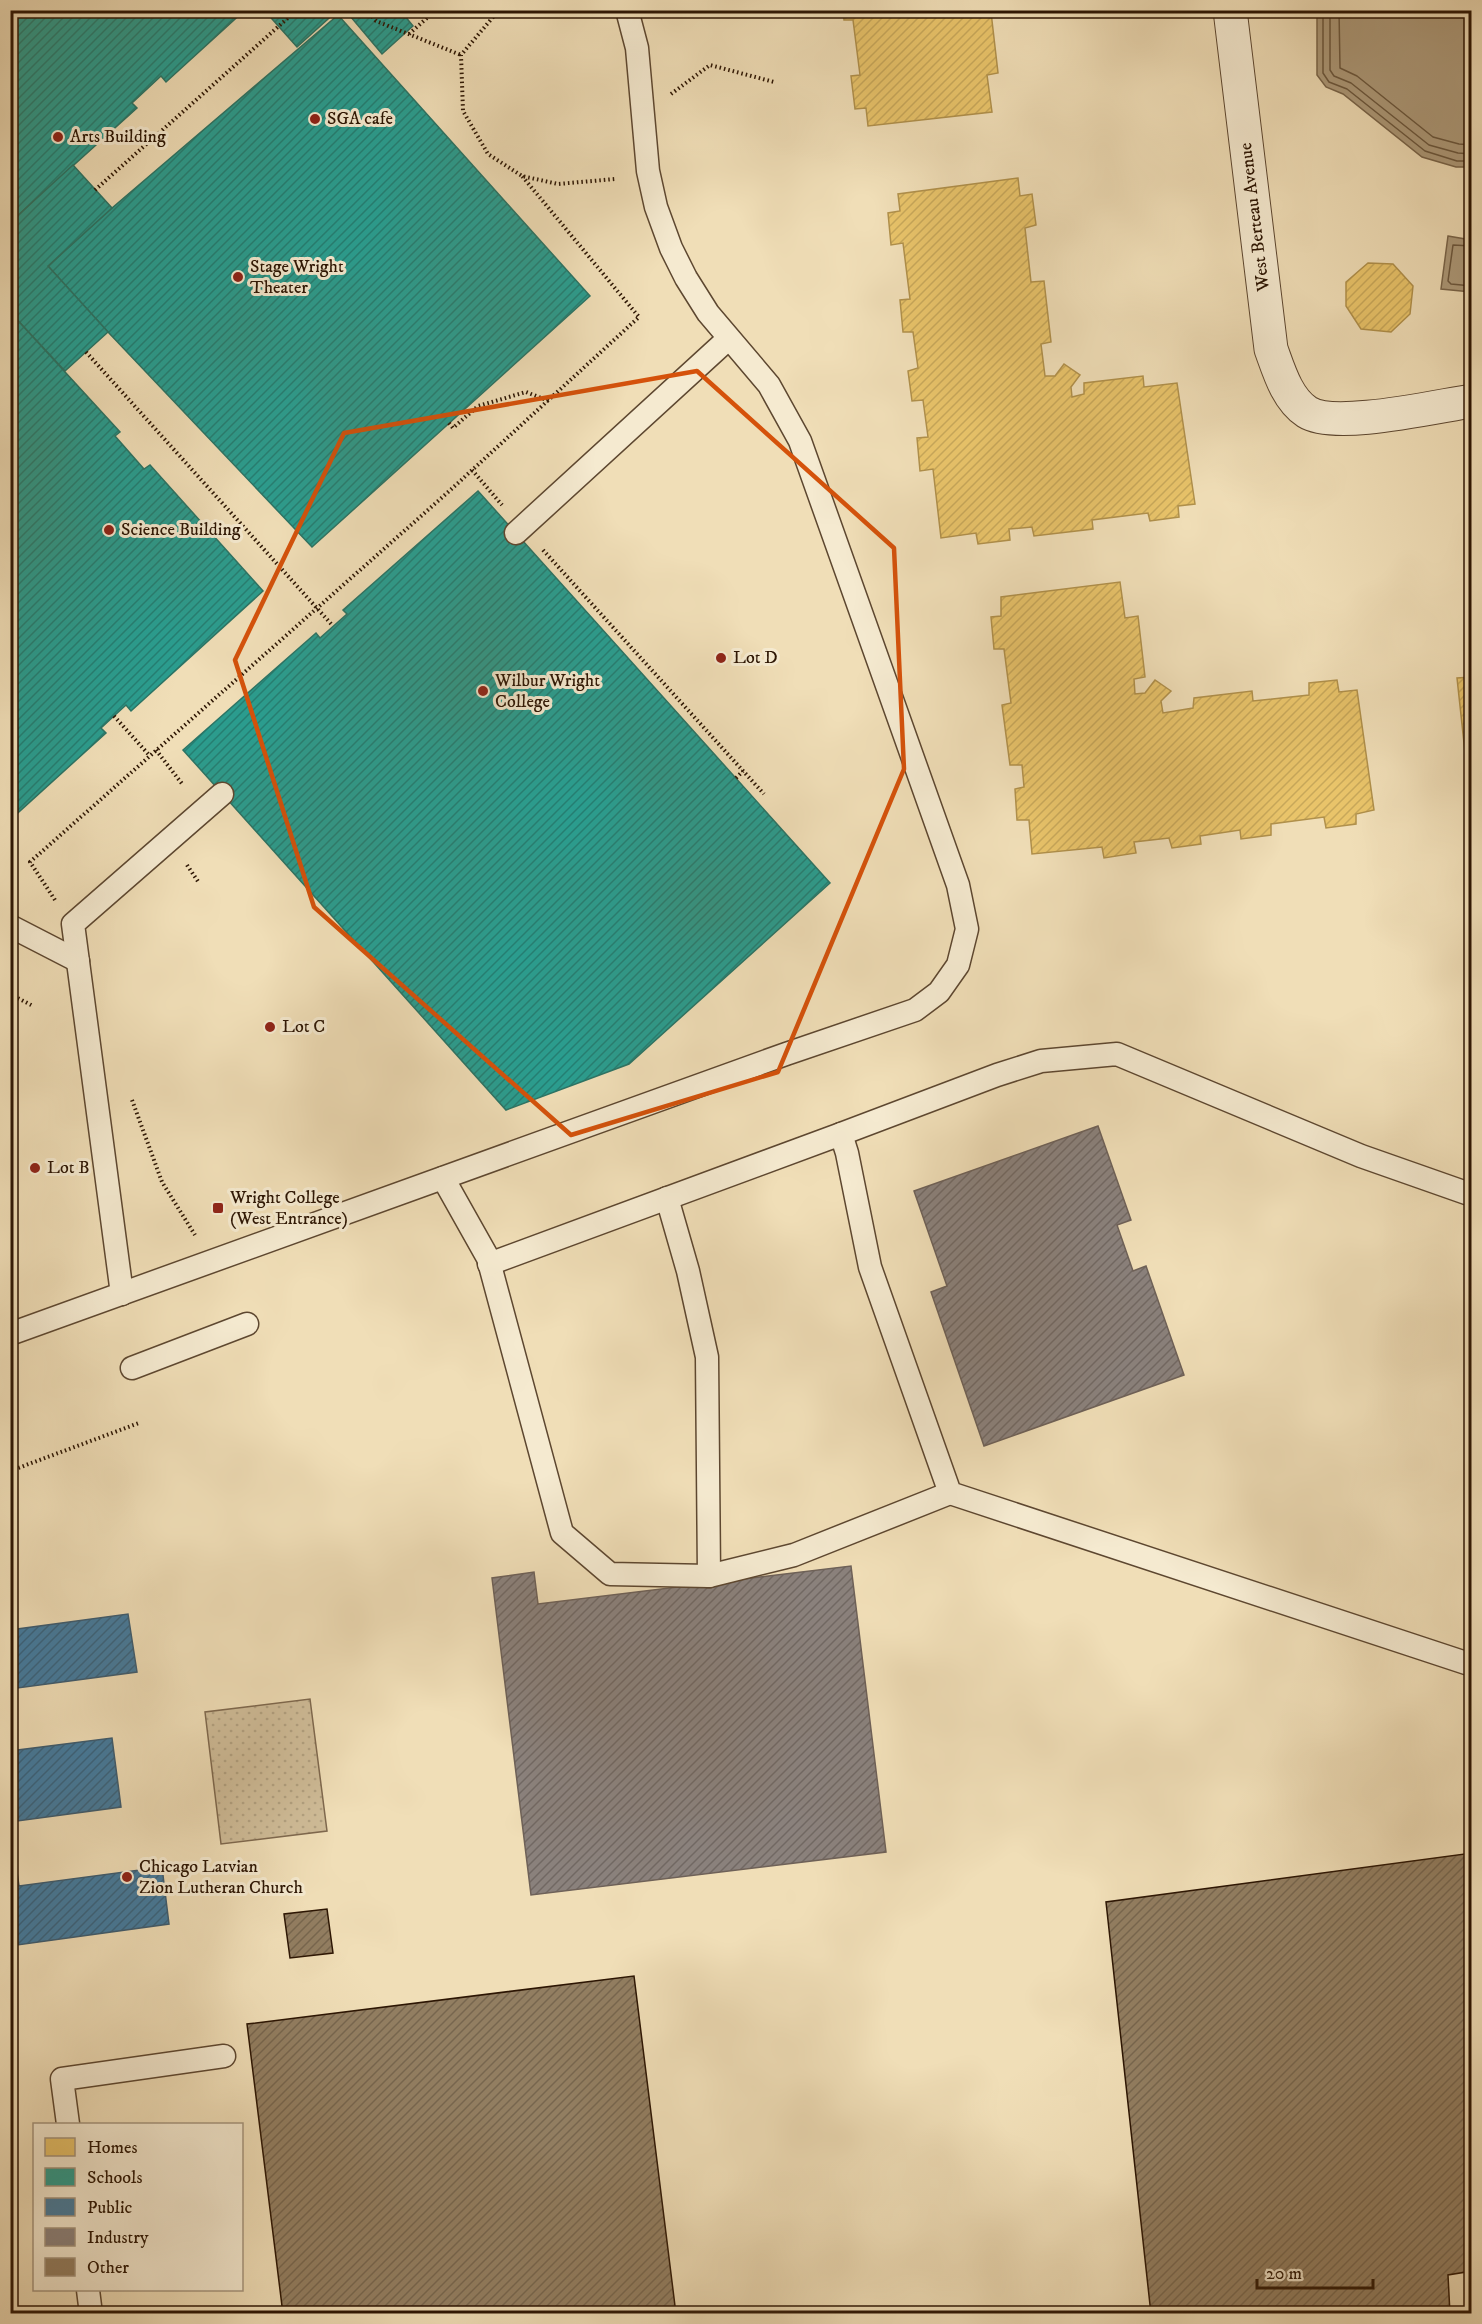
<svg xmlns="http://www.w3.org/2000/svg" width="1482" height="2324" font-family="'IM FELL DW Pica',serif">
<defs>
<pattern id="park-dots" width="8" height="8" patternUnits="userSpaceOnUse" patternTransform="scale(1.5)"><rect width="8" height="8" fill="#cfbc98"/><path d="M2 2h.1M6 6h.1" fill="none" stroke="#b2a181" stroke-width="1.8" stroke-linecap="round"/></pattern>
<pattern id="homes-hatch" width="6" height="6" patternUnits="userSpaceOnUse" patternTransform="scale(1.5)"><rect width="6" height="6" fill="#e9c46a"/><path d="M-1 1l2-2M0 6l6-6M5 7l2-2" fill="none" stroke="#c8a85a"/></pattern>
<pattern id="schools-hatch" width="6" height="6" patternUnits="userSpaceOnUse" patternTransform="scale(1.5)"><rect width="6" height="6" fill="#2a9d8f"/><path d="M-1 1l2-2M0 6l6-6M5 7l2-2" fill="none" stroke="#247f73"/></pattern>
<pattern id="public-hatch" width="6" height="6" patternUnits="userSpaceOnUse" patternTransform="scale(1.5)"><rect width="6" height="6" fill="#457b9d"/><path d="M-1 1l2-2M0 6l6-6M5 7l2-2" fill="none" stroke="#3a647e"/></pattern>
<pattern id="industry-hatch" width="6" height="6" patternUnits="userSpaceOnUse" patternTransform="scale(1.5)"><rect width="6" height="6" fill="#8a817c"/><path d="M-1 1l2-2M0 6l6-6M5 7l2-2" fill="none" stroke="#716863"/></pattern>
<pattern id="building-hatch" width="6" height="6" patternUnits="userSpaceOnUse" patternTransform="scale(1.5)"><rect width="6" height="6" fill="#927e61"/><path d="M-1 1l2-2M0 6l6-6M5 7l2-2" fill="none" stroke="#77664e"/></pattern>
</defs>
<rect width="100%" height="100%" fill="#f0deb7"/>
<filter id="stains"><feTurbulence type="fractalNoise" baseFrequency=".00333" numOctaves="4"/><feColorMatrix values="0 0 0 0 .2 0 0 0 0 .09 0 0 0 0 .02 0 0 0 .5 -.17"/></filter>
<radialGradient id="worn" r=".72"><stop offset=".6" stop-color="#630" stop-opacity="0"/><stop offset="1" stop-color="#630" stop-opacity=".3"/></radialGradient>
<polygon fill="url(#park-dots)" stroke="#7e684e" stroke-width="1.5" points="310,1699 327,1831 221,1844 205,1712"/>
<g fill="#ad9a7a" stroke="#79654a" stroke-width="1.5">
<polygon points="1317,11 1471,11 1471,167 1456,167 1422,157 1343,94 1326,87 1317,75"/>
<polygon points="1448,236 1471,240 1471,292 1441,289"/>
</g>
<g fill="url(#homes-hatch)" stroke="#b0904b" stroke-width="1.5">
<polygon points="843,10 991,12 998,73 987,75 992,112 868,126 866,108 855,109 851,76 860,75 853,20 844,20"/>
<polygon points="1018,178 1020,196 1032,194 1036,225 1025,228 1031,282 1044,281 1051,342 1041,344 1045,376 1055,376 1064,364 1080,375 1071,387 1072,397 1084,394 1084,383 1143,376 1144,387 1177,383 1195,504 1178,506 1179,517 1150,521 1148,513 1092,520 1093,529 1034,536 1032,527 1009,529 1010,540 978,544 976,533 941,538 933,469 920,471 917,438 928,437 923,400 912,401 908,371 918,368 913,332 903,332 900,300 910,299 903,243 891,245 888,213 900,211 898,194"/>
<polygon points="1368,263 1393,264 1413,286 1410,314 1391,332 1361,329 1346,306 1346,282"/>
<polygon points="1120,582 1125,618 1138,616 1145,677 1134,679 1135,694 1145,693 1155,680 1171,691 1161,701 1163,713 1193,708 1194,698 1252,691 1253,701 1309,695 1309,683 1337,680 1339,692 1357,690 1374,810 1356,814 1356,824 1326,828 1324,817 1271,824 1271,835 1241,839 1240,830 1200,836 1201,844 1172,848 1169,838 1134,842 1136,853 1104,858 1102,847 1032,854 1029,820 1017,820 1015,789 1024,787 1022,765 1010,765 1002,705 1011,703 1004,649 994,649 991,617 1001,616 1001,597"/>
<polygon points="1472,677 1472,799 1470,799 1457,678"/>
</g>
<g fill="url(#schools-hatch)" stroke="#2b7465" stroke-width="1.5">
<polygon points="10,10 245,10 166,82 161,76 132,103 137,108 14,219 10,215"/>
<polygon points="264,10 338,10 297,47"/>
<polygon points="345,10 400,10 413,26 382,54"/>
<polygon points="338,15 590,296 312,547 108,332 48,266 112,208"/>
<polygon points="73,165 112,208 48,266 108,332 65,371 10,312 10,215 14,219"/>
<polygon points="10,312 120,432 115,436 144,469 150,465 263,591 131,711 126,705 114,716 101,728 106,733 10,820"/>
<polygon points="478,491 830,883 629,1064 506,1110 183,750 316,633 320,638 347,614 343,610"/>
</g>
<g fill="url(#public-hatch)" stroke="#3e5c6f" stroke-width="1.5">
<polygon points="128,1614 137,1672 10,1689 10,1630"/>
<polygon points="112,1738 121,1807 10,1822 10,1751"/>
<polygon points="10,1823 19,1886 162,1867 169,1924 10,1946"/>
</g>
<g fill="url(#industry-hatch)" stroke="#6e6158" stroke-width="1.5">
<polygon points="1098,1126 1131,1220 1117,1225 1133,1271 1146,1266 1184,1375 984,1446 931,1292 947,1286 914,1191"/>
<polygon points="851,1566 886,1852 531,1895 492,1578 534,1572 538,1604"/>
</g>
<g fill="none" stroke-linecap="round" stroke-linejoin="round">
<g stroke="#6c583e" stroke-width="1.5">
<polyline points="1323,10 1323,73 1329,82 1347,89 1425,151 1457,161 1472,161"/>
<polyline points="1330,10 1330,70 1334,76 1351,83 1429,145 1458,153 1472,154"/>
<polyline points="1339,10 1340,68 1357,76 1433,137 1459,144 1472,145"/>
<polyline points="1472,246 1453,245 1448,281 1451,284 1472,286"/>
</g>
</g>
<g fill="url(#building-hatch)" stroke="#2c1503" stroke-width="1.5">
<polygon points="1472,1853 1472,2271 1448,2275 1450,2314 1151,2314 1106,1902"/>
<polygon points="327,1909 333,1953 290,1958 284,1914"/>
<polygon points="634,1976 676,2314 283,2314 247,2024"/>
</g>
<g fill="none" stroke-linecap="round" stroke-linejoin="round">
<defs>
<g id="lane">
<polyline points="516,533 728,339"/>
<polyline points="10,926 78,961"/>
<polyline points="841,1134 997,1075 1041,1061 1117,1054 1361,1156 1472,1195"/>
<polyline points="443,1178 488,1258 562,1533 610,1574 709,1576 794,1555 950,1493"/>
<polyline points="667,1198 688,1271 707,1357 709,1576"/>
<polyline points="489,1264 841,1134 847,1153 870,1267 950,1493 1472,1665"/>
<polyline points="122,1294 73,924 222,794"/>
<polyline points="10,1334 786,1054 915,1010 939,992 958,965 967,929 958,885 800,441 769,385 708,313 686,278 671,248 656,207 648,171 637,48 627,10"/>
<polyline points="132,1368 247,1324"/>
<polyline points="68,2124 62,2079 224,2056"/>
<polyline points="88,2290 91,2314"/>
</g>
<path id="street" d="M1230,10L1271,349C1279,371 1287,399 1307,412C1335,430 1437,406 1472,401"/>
</defs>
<use href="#lane" stroke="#5d4730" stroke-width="25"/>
<use href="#street" stroke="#5d4730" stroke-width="35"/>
<g stroke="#2c1503" stroke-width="4" stroke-dasharray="1.5 3" stroke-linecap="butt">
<polyline points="366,10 376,21 461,55"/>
<polyline points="499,10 461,55 463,111 488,154 522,176 558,184 615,179"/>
<polyline points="409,34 436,10"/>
<polyline points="671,94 710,65 774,82"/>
<polyline points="95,190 297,10"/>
<polyline points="86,352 333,626"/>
<polyline points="449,423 453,428 478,406 526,392 549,401"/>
<polyline points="472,470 502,505"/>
<polyline points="543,550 764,794"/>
<polyline points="114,716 150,756"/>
<polyline points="156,750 183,785"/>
<polyline points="736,778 743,771"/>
<polyline points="187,865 199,883"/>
<polyline points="55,900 30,862 446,494 639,317 522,176"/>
<polyline points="10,994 33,1006"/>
<polyline points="132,1100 162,1182 195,1235"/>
<polyline points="10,1471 139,1423"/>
</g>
<use href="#lane" stroke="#f5ead0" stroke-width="22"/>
<use href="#street" stroke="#f5ead0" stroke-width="33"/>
</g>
<path fill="none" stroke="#d5520b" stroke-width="4.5" stroke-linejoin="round" d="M697,371L894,548L904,769L778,1072L571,1135L314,907L235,660L344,433Z"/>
<g fill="#8f2418" stroke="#f5ead0" stroke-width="2">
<circle cx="315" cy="119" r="6"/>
<circle cx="58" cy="137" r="6"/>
<circle cx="238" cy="277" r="6"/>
<circle cx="109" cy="530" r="6"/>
<circle cx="721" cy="658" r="6"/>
<circle cx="483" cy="691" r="6"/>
<circle cx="270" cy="1027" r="6"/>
<circle cx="35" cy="1168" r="6"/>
<rect x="212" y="1202" width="12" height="12" rx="3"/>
<circle cx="127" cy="1877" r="6"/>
</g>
<g text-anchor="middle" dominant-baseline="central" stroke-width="6" stroke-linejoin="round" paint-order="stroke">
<g font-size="18" fill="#2c1503" stroke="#f5ead0" text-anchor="start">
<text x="327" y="119">SGA cafe</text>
<text x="70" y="137">Arts Building</text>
<text x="250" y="267">Stage Wright<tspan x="250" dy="21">Theater</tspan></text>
<text x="121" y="530">Science Building</text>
<text x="733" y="658">Lot D</text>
<text x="495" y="681">Wilbur Wright<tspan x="495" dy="21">College</tspan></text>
<text x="282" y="1027">Lot C</text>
<text x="47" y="1168">Lot B</text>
<text x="230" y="1198">Wright College<tspan x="230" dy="21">(West Entrance)</tspan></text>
<text x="139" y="1867">Chicago Latvian<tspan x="139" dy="21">Zion Lutheran Church</tspan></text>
</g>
<g font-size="18" fill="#2c1503" stroke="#f5ead0">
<text transform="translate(1255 217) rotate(-97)">West Berteau Avenue</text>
</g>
</g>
<rect width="1482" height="2324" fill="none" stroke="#f0deb7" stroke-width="36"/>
<rect x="12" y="12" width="1458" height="2300" fill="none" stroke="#2c1503" stroke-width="3"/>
<rect x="18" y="18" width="1446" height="2288" fill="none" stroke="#2c1503" stroke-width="1.5"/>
<rect x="33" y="2123" width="210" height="168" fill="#f5ead0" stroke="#a5957e" stroke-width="1.5"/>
<rect x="45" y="2138" width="30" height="18" fill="#e9c46a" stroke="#a5957e" stroke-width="1.5"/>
<text x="87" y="2153" font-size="18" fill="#2c1503">Homes</text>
<rect x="45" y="2168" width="30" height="18" fill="#2a9d8f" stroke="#a5957e" stroke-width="1.5"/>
<text x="87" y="2183" font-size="18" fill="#2c1503">Schools</text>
<rect x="45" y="2198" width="30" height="18" fill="#457b9d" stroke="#a5957e" stroke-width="1.5"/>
<text x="87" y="2213" font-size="18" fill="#2c1503">Public</text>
<rect x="45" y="2228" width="30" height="18" fill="#8a817c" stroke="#a5957e" stroke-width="1.5"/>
<text x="87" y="2243" font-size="18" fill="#2c1503">Industry</text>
<rect x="45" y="2258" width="30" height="18" fill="#927e61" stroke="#a5957e" stroke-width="1.5"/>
<text x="87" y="2273" font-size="18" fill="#2c1503">Other</text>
<path d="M1257 2279v9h116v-9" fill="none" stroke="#2c1503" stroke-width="3"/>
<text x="1266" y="2279" font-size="18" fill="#2c1503" stroke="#f5ead0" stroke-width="4.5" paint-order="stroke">20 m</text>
<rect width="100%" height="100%" filter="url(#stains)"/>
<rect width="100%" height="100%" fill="url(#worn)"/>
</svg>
